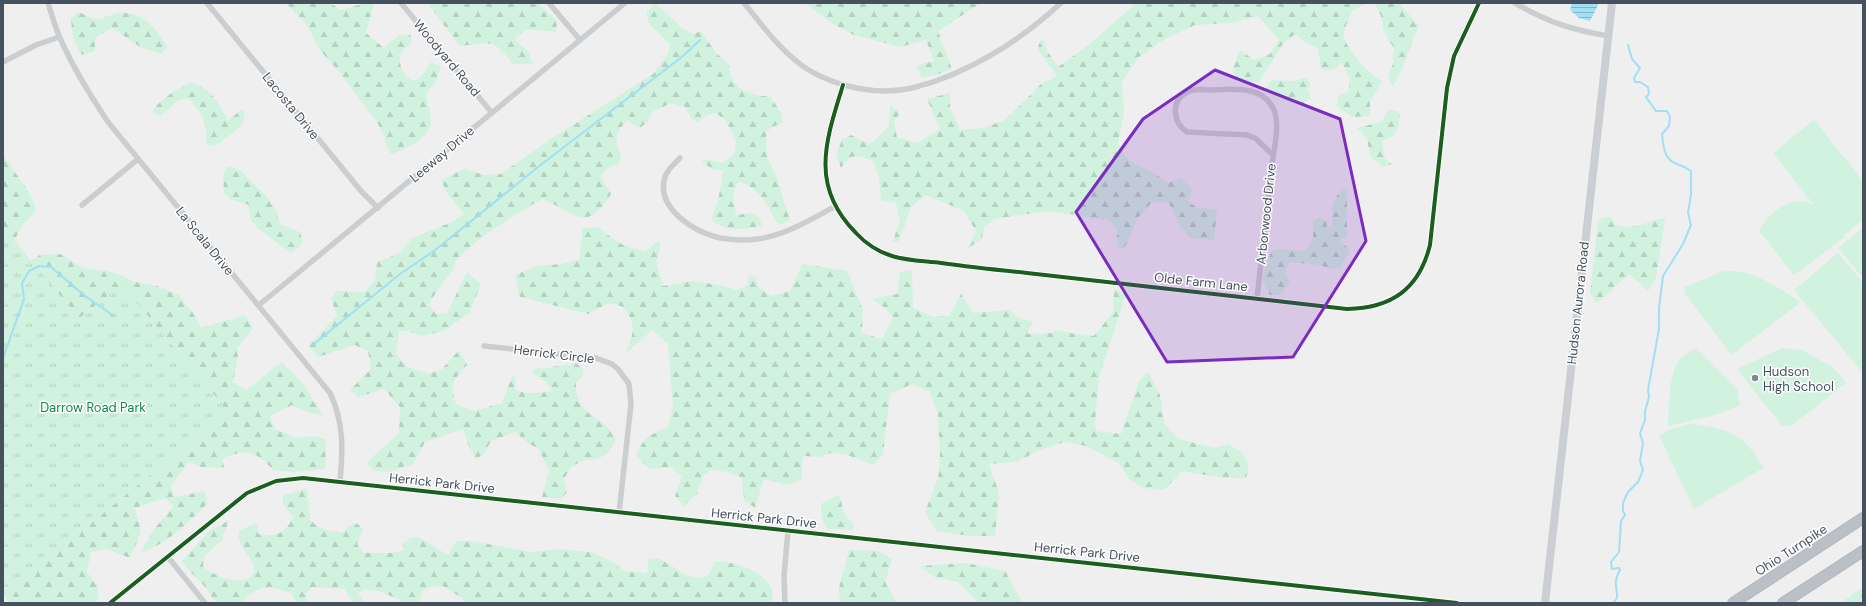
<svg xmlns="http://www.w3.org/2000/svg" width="1866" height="606" font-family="'DM Sans',sans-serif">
<defs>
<pattern id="forest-firs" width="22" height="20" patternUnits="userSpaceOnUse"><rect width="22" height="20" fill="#d1f2df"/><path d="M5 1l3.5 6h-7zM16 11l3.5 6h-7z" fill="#b5d1c2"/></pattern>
<pattern id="park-tufts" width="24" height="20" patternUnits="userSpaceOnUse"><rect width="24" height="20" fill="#d1f2df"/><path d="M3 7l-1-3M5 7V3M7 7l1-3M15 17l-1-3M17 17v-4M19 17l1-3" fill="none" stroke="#b5d1c2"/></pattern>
<pattern id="water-rules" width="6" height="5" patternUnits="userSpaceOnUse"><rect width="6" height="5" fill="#a2dff4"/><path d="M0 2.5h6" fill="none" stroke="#86b7c9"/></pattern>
</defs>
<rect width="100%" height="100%" fill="#f0efef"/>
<g fill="url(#forest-firs)">
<path d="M286,3H330L341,10L365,3H372L374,4L366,33L384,48L399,35L410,34L412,41L400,53C399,67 402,73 413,81L419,79L431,62L441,66C440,69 439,74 437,78C435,83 429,88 427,94C425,102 431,110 431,118C432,138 407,148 392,154L387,148L385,137L377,122L340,73L319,49L307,25Z"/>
<path d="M427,3H538L557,21L556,32L525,29L515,40L529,52L532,64H513C492,37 492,43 460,46Z"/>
<path d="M655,3L682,28L693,34L701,31L716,53L728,63L732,79L740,89L756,95L771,97L781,113L783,123L772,127L766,132L767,158L775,172L790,220L780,225C773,219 772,214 768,206C761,194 752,187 739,181L733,194L736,215L751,213L760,218L762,226C741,229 729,233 711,220C718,204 721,188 723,170L712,169L702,162L705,159L722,163L734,154L736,141L726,121L716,113L707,115L698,122L692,119L685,107L671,103L652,112L648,121L640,128L628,121C615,130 614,142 621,155L619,163L605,170L601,177L611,194C585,236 574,211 542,199C511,217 480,236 455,261L454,269L443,282L428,305L436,314L447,313L467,272L481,284L470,312L444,331L421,336L408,331H399L396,354L407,367L428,373L441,370L459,350L467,365C453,380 450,383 456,404L473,411L502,403L512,376L516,377L515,389C528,395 539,393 553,391L546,382L532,373L536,367L540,369L576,363L584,370L581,378L576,382C574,419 604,413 616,439C603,470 588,452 571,468C568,471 566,476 564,479L567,492L561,499L542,497L549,470L538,448L529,444L515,432L491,441L484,454L476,459L468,444L463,429L425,442L413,464L389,472L374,471L367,464C375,452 389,444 399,433L400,407L384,389L358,397L350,390L371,369L368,351L355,345L318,357L308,346L337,316L331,299L337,291L365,292L375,280L377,262L400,253L412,238L452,222L464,214L447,193L441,180L464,169L485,175L501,174L551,139L653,74L668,54L670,44L649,24L646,12Z"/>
<polygon points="804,3 981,3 938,31 952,69 936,75 922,78 916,66 934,61 926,40 900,47 854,35 833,24"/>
<path d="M1133,3H1367L1352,11C1350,18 1345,26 1344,32C1342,48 1370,73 1382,82L1370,101V116L1352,117L1336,106L1339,95L1348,92L1350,80L1342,63L1333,70L1321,69L1318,48L1308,44L1295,34L1283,44L1258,83L1235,78L1233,68L1240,50L1254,60L1270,54L1279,40L1258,16L1231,23L1195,25L1165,39L1139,57L1122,81L1124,114L1118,143L1124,155L1135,164L1154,173L1168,183L1181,178L1192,189L1188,201L1197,208L1217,209L1214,240L1190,238L1180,226L1169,203L1152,202L1137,219L1125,247L1119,250L1116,240L1118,232L1109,220L1048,211L994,219L984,227L982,239L968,248L976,231L964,211L926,195L911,207L899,241L892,243L900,221L896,203L881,200L879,179L874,162C858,155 852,152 841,168L836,155L842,140L851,135L869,144L876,139L889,126L890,105L900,113L894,122L897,137L917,143L940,129L927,99L950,93V108L960,130L983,128L1005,120L1041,84L1057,76L1037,49L1042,37L1048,52L1058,67L1087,46L1134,5Z"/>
<path d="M1375,3H1399L1419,26C1409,45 1406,67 1393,85L1388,76L1393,64L1394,48L1384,32L1381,16Z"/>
<path d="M78,12C84,14 90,18 96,19C102,20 112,13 120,13C142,11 157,29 167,47L161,54L142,48L112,28L95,38V51L82,55C74,44 72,33 71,19Z"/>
<polygon points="1306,77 1311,86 1307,88 1311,98 1302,104 1287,102 1277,93 1265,90 1271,80 1294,81"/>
<path d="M191,82C210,88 220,104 228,121L242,109L245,114L241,126L218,144L210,146L206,143C209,125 201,113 189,99L179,100L160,116L152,111C162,98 177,89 191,82Z"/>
<path d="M1389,109L1400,112C1398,129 1400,135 1382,141L1385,159L1392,164L1383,167L1370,157L1367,138L1357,128L1381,122Z"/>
<path d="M3,154C14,174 30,187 36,210L22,226L14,241L3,227Z"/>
<polygon points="227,167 233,167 241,171 267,197 276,210 280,224 300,232 303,242 298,248 291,253 257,228 250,218 249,205 230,199 224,193 223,174"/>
<path d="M1342,189H1347V237L1339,240L1350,250L1341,268L1331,269L1320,265L1290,262L1285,272L1290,283L1280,295H1270L1262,280L1268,258L1273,250L1287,249L1300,252L1309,247L1313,237V221L1319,217L1327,221V227H1332C1334,207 1327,208 1342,189Z"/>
<path d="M1602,217H1611L1616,225C1639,231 1644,221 1665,218L1656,278L1648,291L1629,274L1597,303L1590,293L1598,223Z"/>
<path d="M599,227C614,241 625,248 645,251L658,241L661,244L656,262L663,286L693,281L724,286L737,290L747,286L749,276L756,277L758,287L771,296L790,291L802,264L847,271L863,310L862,333L882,339L893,317L885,308L872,299L897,294L900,272L912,270L913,308L934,317L949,316L961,294L973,313L1009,310L1020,319L1033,321L1027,334L1051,333L1057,330L1076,334L1094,336L1113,312L1114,289L1126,294L1099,377L1095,422L1096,431L1121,434L1139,381L1148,372L1160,395L1164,424L1179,439L1214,448L1229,444C1245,455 1252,458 1246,478H1223L1182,471L1164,490L1143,488L1129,479L1119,463L1086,446L1065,442L1039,450L1017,462L989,464L999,493L995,536H970L936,531L925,512L938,478L940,458L938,414L929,391L912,384L890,394L883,454L874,465L845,454L831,453L819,457L803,456L801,480L787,485L764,479L755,508L744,500L742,478L728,472L711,470L703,476L697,494L683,506L675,496L682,476L671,467L650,469L636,456C645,435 649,436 668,427L673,407L668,344L652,330L625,354C634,333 637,327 624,307L609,303L588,314L520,297L515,275L537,266L561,264L579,260L583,228Z"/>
<path d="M61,254L81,267L116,273L135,282L157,286L179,295L193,313L201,328L245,315L253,328L237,348L238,357L233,382L246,390L282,362L304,385L323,415L306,412L292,405L270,416L275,429L297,438L314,436L326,439L325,469L292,472L273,470C255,451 248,448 223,458L224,468L201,467L189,462L171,486L174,497L205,491L207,504C186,524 168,544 140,553L155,528L174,506L165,498L135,508L141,532L130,558L107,549L91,552L87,572L97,585L99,598L93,603H9L3,594V465L7,274L40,255Z"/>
<path d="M307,488L310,520C321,530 330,532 344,532L350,525L358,524L363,530L357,544L363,553C377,552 391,555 404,550L403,544L410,538L418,537L448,555L456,541H472L530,552L559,549L590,552L610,560L625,571L647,573L649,559L659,558L688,576L701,578L710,574L714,562C732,560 761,570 771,587C773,591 772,598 773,603H465L462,598L443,586L430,587L423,591L419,603H401V600L378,591L364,589L358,594L365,603H353L345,589L312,587L306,593L308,603H297L291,593C267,586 266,583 245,598L244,603H217C212,598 210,593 206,588C198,578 189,572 182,561L209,531L229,520L222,540L204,557L203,567C217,577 234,584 250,578L255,570C251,554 237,548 239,531L257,523L258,534C277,537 285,534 293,517L283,504V496Z"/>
<path d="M839,495C843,501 841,507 844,513C847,518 852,520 854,526L853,530L828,529C821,520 820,514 822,503Z"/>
<polygon points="849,550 878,551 892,559 885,582 897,603 840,603 839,588"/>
<polygon points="966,563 1005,571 1023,603 975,603 977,601 958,582 934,577 920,566"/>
<polygon points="1863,587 1863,603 1840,603"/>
</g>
<polygon fill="url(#park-tufts)" points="3,227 79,318 122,285 229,412 3,594"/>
<g fill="#d1f2df">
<path d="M1814,120L1863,181V220L1844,235L1845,237L1794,275L1759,231C1767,216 1783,201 1802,201C1806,201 1810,204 1814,205L1773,153Z"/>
<polygon points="1863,228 1863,278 1838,248"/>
<polygon points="1838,253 1863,283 1863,373 1794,290"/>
<path d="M1724,271C1756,270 1775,286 1801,302L1732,355L1684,293L1685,287Z"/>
<path d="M1696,348L1737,389L1740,405L1719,414L1668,426C1670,405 1667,377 1680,359C1684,355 1691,352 1696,348Z"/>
<polygon points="1782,348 1802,350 1834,368 1846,383 1791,426 1782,426 1737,369"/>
<path d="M1691,424C1727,428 1745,434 1763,468L1694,509L1659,435L1671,429Z"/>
</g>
<polygon fill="url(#water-rules)" points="1572,3 1599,3 1590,21 1579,18 1570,10"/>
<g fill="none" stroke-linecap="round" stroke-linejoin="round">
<g stroke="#a2dff4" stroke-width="2">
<polyline points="314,344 400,274 434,251 538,167 683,56 700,40"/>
<polyline points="3,358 24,299 22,283 29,271 39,266 51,267 85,296 114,316"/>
<path d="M1613,603C1620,597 1616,593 1616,585C1615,580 1618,573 1620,570L1619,568L1612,569L1611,562L1619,552L1621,521L1625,515L1623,511V503L1628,492L1638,482L1643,470L1640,461L1643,443L1640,433L1645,420V411L1649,397L1648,390L1659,329V308L1663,276L1683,244L1691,225L1688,213L1691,194V171C1685,167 1683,166 1677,164C1664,160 1663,145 1662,134L1669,126L1670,117L1667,111H1656L1646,97L1649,94L1648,87L1640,82H1635L1634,78L1640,68L1632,59L1628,45"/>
</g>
<defs>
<g id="highway">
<polyline points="1733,603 1863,518"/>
<polyline points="1783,603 1863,551"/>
</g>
</defs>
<use href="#highway" stroke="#b4b9c0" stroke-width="12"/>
<g stroke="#cbced0" stroke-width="5.5">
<path d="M48,3C52,15 55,27 60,38C73,68 90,95 108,122L330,393C344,422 343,450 340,481"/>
<polyline points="207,3 361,191 378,208"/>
<polyline points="401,3 492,113"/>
<polyline points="549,3 580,40"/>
<path d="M744,3C763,26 781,52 807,69C836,87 878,96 912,88C966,75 1020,41 1061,3"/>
<path d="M1515,3C1548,22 1571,30 1609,36"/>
<polyline points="3,62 36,45 59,37"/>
<path d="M843,85C826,140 809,186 856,233C865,243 879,252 892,256C908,261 925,261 941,263C970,267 998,270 1027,273C1134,286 1240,296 1347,309C1392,308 1419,289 1430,245L1447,88L1454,56L1479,3"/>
<path d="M680,158C675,163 667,170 665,177C655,208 694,232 720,238C732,240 745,241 757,239C785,236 811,219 836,206"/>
<polyline points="82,205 138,159"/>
<path d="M1257,298L1271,174C1272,158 1280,128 1275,113C1266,85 1234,89 1211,90C1204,90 1194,88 1187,92C1170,101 1173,123 1187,132L1247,135L1255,138L1273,155"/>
<polyline points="259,305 625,3"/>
<polyline points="484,346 596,358 612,364 618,369 629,384 631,404 619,513"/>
<polyline points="168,557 205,603"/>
<polyline points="110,603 247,493 276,481 303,478 1457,603"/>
<polyline points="785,603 784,575 788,531"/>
</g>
<polyline stroke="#cbcfd3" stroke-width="8" points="1545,603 1612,3"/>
<use href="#highway" stroke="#bbc0c6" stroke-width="10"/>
<defs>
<g id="cycleway">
<path d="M843,85C826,140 809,186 856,233C865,243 879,252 892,256C908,261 925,261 941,263C970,267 998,270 1027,273C1134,286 1240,296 1347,309C1392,308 1419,289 1430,245L1447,88L1454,56L1479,3"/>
<polyline points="110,603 247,493 276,481 303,478 1457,603"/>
</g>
</defs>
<use href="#cycleway" stroke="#fff" stroke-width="6"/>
<use href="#cycleway" stroke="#1b5e20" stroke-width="4"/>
</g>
<path fill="#7b2cbf" fill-opacity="0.2" stroke="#7b2cbf" stroke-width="3" stroke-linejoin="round" d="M1215,70L1340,119L1366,241L1293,357L1167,362L1076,212L1143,119Z"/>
<circle fill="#818891" stroke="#fff" stroke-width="1.5" cx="1755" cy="378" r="4"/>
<g text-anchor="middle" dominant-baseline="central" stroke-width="3" stroke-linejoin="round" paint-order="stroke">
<g font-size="13" fill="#45515e" stroke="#fff">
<text transform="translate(447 58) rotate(50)">Woodyard Road</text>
<text transform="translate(291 106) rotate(51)">Lacosta Drive</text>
<text transform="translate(442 154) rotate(-40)">Leeway Drive</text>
<text transform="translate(1266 214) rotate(-84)">Arborwood Drive</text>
<text transform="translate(205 241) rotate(51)">La Scala Drive</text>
<text transform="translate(1201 282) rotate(6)">Olde Farm Lane</text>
<text transform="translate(1578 303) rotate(-84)">Hudson Aurora Road</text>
<text transform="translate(554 354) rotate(7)">Herrick Circle</text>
<text transform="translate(442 483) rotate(6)">Herrick Park Drive</text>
<text transform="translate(764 518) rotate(6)">Herrick Park Drive</text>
<text transform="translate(1791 550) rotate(-33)">Ohio Turnpike</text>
<text transform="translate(1087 552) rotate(6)">Herrick Park Drive</text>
</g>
<g font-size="13" fill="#45515e" stroke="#fff" text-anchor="start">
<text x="1763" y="371">Hudson<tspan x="1763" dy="15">High School</tspan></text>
</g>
<g font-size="13" fill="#0d884f" stroke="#fff">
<text x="93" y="407">Darrow Road Park</text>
</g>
</g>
<rect width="1866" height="606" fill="none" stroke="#45515e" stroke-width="8"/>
</svg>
